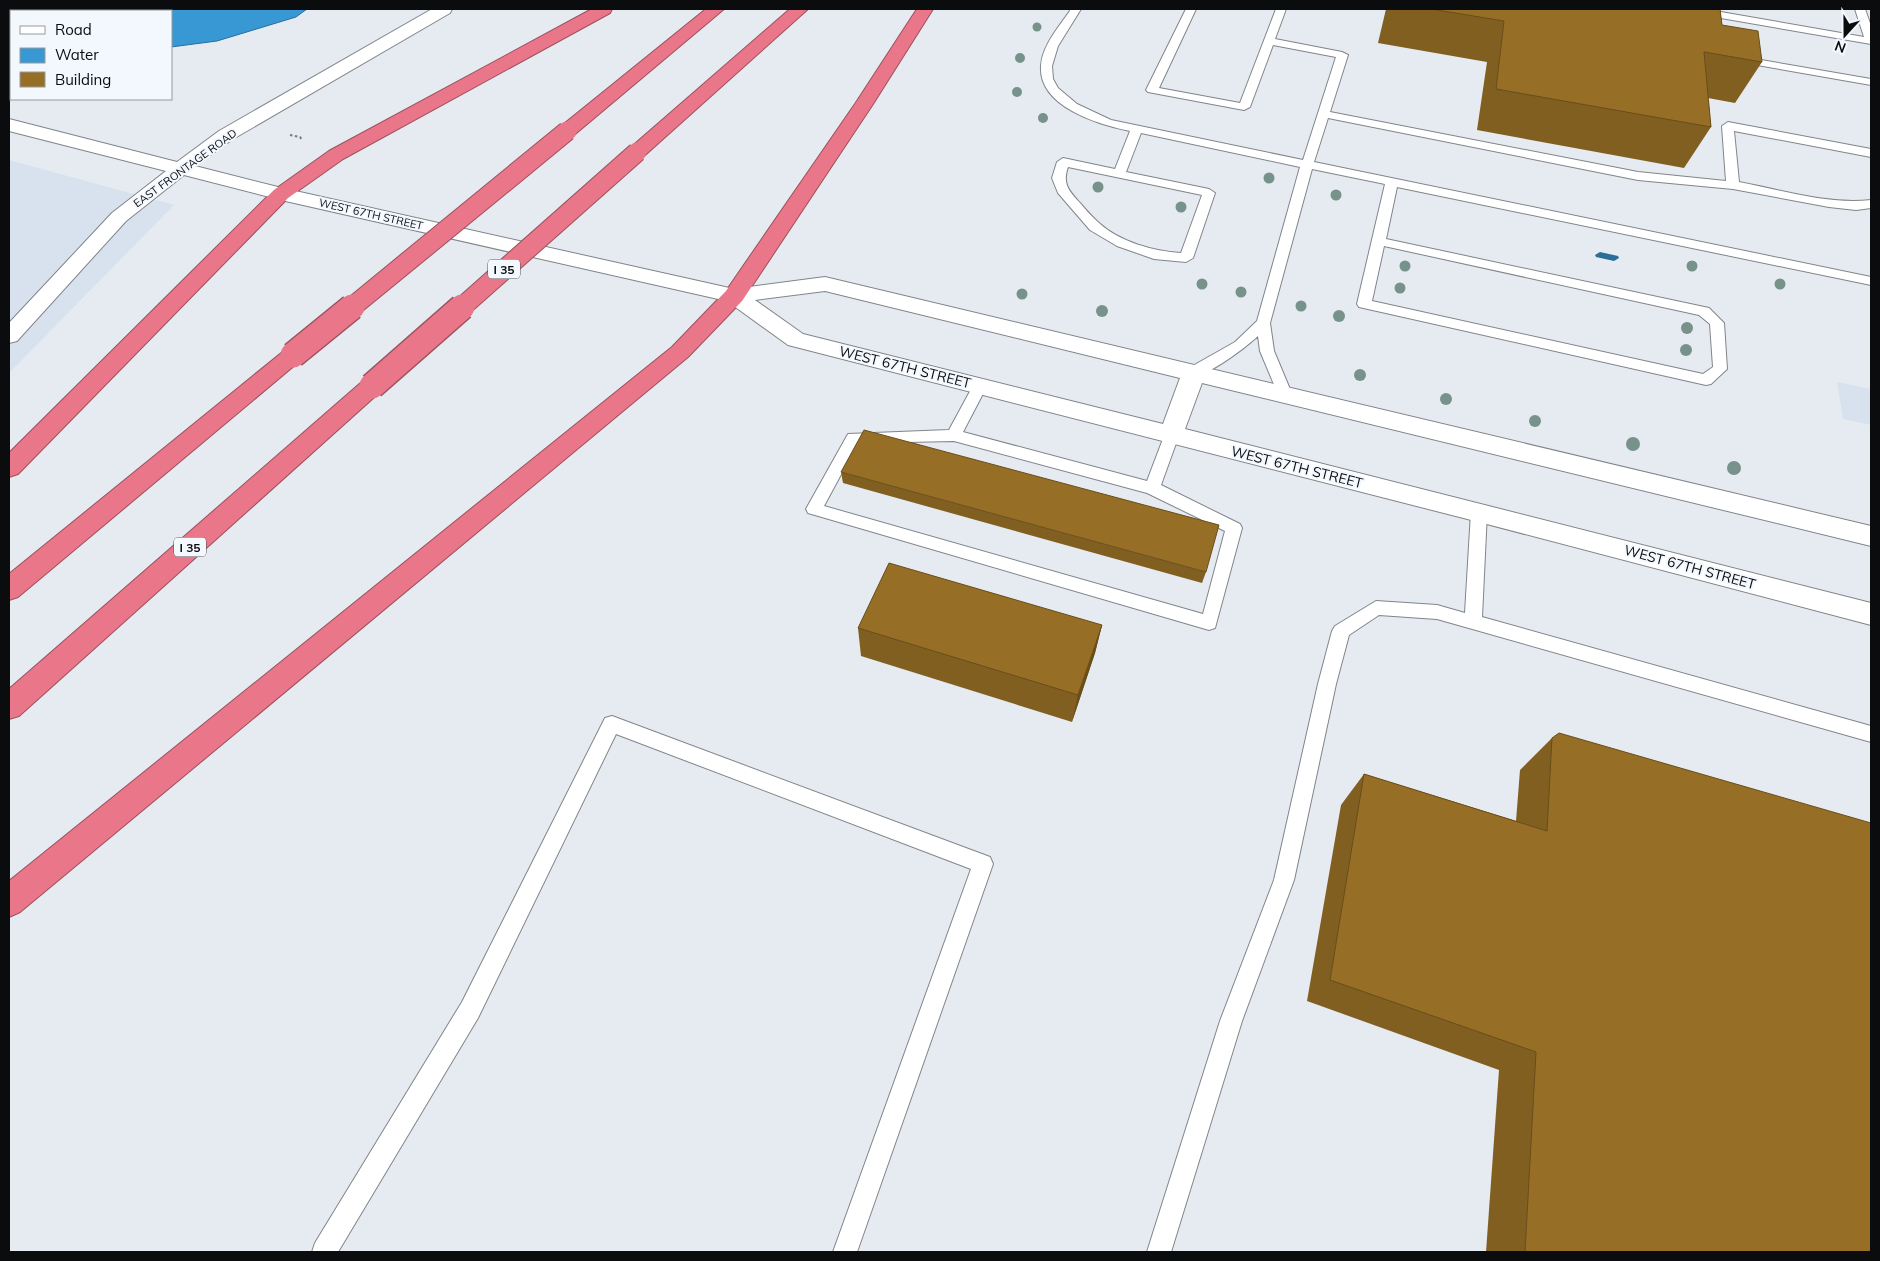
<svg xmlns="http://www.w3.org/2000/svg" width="1880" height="1261" font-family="Mulish,sans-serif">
<rect width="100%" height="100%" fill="#e6ebf1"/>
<g fill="#d8e1ee">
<polygon points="9,160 174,205 9,373"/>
<polygon points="1837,382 1871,389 1871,425 1843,419"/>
</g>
<polygon fill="#3898d4" stroke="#2a6e99" points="9,9 307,9 296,17 217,41 171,47 171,11 11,11 11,62 9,61"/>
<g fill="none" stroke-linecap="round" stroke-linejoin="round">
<polygon fill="#2a6e99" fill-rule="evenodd" points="1600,252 1618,256 1619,258 1614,261 1596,257 1595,255"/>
<defs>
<g id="service">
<path d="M1071,9H1081L1058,46L1052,66L1053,79L1058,88L1077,104L1111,120L1303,160L1336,57L1273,45L1250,107L1244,110L1148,92L1146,90L1186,9H1196L1159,88L1240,103L1276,9H1286L1275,39L1342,52L1348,55L1330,112L1638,172L1726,181L1722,126L1728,122L1871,149V157L1734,131L1739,182C1782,190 1828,205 1871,200V208L1856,210L1829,207L1733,189L1638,180L1328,118L1314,162L1871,277V285L1397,187L1386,239L1709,308L1724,323L1727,369L1711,384L1706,385L1359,307L1357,304L1385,184L1312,169L1270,323L1274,351L1292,394L1290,398L1285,399L1280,398L1278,394L1260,351L1258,336C1246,347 1204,380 1189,376L1187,372L1189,368L1235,342L1257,321L1300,167L1141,133L1126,172L1209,189L1215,193L1193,258L1186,262L1154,259L1117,246L1090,230L1058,193L1052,178L1057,162L1063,158L1115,169L1130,131C1100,125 1038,107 1041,66C1042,45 1060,26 1071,9ZM1068,167L1202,195L1181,253C1153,251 1120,242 1099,223C1092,217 1086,210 1080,203C1069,191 1062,184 1068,167ZM1384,246L1699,315L1710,324L1713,367L1703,374L1372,301Z"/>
<polygon points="1855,9 1865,9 1871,26 1871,44 1715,17 1710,14 1715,11 1864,37"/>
<polygon points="1738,56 1871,79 1871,85 1734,61 1732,59"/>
<path d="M980,381L985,382L987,386L963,432L1147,481L1166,431L1171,429L1176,431L1179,435L1161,485L1240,524L1242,528L1215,628L1209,630L808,513L806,509L848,434L949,430L975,382ZM954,441L1147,493L1225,531L1203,614L824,506L858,443Z"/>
<polygon points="1479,506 1485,508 1487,512 1482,617 1871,726 1871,742 1437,619 1379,615 1349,635 1336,684 1294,880 1242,1021 1171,1252 1147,1252 1220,1021 1274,880 1318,684 1332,631 1335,626 1376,601 1437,605 1465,613 1471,512 1473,508"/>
<polygon points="612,716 990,857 993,864 857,1252 833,1252 971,869 616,734 478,1018 338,1252 312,1252 315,1243 462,1002 605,718"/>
</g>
<path id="tertiary" d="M432,9H452L450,13L233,139L195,166L282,188L734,289L825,277L1871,526V546L1202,383L1185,429L1871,603V625L1479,522L788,345L727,301L281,200L184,175L126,221L17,341L9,343V323L112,213L166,171L9,131V119L177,162L219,131ZM825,291L1180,378L1163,424L803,334L755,300Z"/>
<g id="motorway">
<polygon points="592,9 612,9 610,13 343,159 288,198 18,474 9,477 9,453 274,190 329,151"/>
<polygon points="706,9 724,9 574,135 567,137 560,135 558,131 560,127"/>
<polygon points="790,9 808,9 644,156 637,158 630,156 627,152 630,148"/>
<polygon points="917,9 933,9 873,104 742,301 688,357 20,912 9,917 9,881 672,347 726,291 855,104"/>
<polygon points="293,347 301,350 304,355 301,360 18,597 9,600 9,574 285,350"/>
<polygon points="372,378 380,380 384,386 380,392 19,716 9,719 9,689 364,380"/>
</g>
</defs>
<use href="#service" stroke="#80858a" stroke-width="2"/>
<use href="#tertiary" stroke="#80858a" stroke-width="2"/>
<use href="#motorway" stroke="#9b515e" stroke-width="2"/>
<polyline stroke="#777a7e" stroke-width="2" stroke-dasharray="2.5 2.5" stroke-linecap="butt" points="290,135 300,137 302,140"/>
<use href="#service" fill="#fff" fill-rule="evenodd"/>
<use href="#tertiary" fill="#fff" fill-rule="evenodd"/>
<use href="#motorway" fill="#e97689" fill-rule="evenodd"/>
<defs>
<g id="motorway-bridge-far1">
<polyline points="351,308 567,131"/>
<polyline points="461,308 637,152"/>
</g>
<g id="motorway-bridge">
<polyline points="293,355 352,307"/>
<polyline points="372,386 462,307"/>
</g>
</defs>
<use href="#motorway-bridge-far1" stroke="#9b515e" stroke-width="21" stroke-linecap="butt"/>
<use href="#motorway-bridge" stroke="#9b515e" stroke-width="28" stroke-linecap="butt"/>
<use href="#motorway-bridge-far1" stroke="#e97689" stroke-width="19"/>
<use href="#motorway-bridge" stroke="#e97689" stroke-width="25"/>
</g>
<g fill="#77928a">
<circle cx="1037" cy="27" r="4.5"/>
<circle cx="1020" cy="58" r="5"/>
<circle cx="1017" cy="92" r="5"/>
<circle cx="1043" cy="118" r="5"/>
<circle cx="1269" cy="178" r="5.5"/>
<circle cx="1098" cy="187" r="5.5"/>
<circle cx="1336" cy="195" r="5.5"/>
<circle cx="1181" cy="207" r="5.5"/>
<circle cx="1405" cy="266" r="5.5"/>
<circle cx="1692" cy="266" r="5.5"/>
<circle cx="1202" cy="284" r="5.5"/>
<circle cx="1780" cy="284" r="5.5"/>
<circle cx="1400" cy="288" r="5.5"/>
<circle cx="1241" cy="292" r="5.5"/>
<circle cx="1022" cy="294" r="5.5"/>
<circle cx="1301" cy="306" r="5.5"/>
<circle cx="1102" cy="311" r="6"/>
<circle cx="1339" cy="316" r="6"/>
<circle cx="1687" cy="328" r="6"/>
<circle cx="1686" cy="350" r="6"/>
<circle cx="1360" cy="375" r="6"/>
<circle cx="1446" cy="399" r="6"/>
<circle cx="1535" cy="421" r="6"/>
<circle cx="1633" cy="444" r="7"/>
<circle cx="1734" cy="468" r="7"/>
</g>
<g fill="#815f21">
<polygon points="1386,9 1720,9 1722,25 1762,62 1735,103 1708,98 1711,127 1684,168 1477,130 1487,62 1378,43"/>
<polygon points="841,472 1206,572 1202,583 843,483"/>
<polygon points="1102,625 1095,653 1072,722 861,656 858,628"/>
<polygon points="1552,738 1871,1252 1486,1252 1499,1070 1307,1001 1341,805 1364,774 1516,821 1520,770"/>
</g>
<polygon fill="#694d1b" points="1102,625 1095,653 1072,722 1078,695"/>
<g fill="#966e26" stroke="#694d1b">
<polygon points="1431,9 1720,9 1722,25 1758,31 1762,62 1704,52 1711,127 1496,89 1504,21"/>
<polygon points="864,430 1219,525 1206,572 841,472"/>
<polygon points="889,563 1102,625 1078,695 858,628"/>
<polygon points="1559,733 1871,823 1871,1252 1525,1252 1536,1052 1330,980 1364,774 1547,831 1552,738"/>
</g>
<g text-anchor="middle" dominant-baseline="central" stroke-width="4" stroke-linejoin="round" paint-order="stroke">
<g font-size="11" fill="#0b0c0e" stroke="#f3f8fe">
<text transform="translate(185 168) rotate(-36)">EAST FRONTAGE ROAD</text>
<text transform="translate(371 214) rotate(13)">WEST 67TH STREET</text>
</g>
<g fill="#f3f8fe" stroke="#515356" stroke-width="1">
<rect x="488" y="259.5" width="32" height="19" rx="4"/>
<rect x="174" y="537.5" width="32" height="19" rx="4"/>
</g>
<g font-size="12" font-weight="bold" fill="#0b0c0e">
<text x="504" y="269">I 35</text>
<text x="190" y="547">I 35</text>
</g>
<g font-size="14" fill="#0b0c0e" stroke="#f3f8fe">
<text transform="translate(905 367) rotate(14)">WEST 67TH STREET</text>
<text transform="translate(1297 467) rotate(14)">WEST 67TH STREET</text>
<text transform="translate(1690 567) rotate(15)">WEST 67TH STREET</text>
</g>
</g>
<rect width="1880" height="1261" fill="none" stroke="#0b0c0e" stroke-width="20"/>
<rect x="10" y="10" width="162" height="90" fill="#f3f8fe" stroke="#969a9e"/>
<rect x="20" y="26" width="25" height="8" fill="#ffffff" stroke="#969a9e"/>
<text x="55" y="35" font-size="15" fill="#0b0c0e">Road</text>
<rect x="20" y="48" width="25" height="15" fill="#3898d4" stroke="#969a9e"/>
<text x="55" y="60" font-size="15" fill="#0b0c0e">Water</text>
<rect x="20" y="72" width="25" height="15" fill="#966e26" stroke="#969a9e"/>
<text x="55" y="85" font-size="15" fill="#0b0c0e">Building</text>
<g transform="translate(1845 35) rotate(201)" stroke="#f3f8fe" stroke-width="4" paint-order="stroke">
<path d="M0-4L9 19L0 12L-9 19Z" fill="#0b0c0e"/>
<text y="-8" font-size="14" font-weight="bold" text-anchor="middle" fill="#0b0c0e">N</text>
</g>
</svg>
